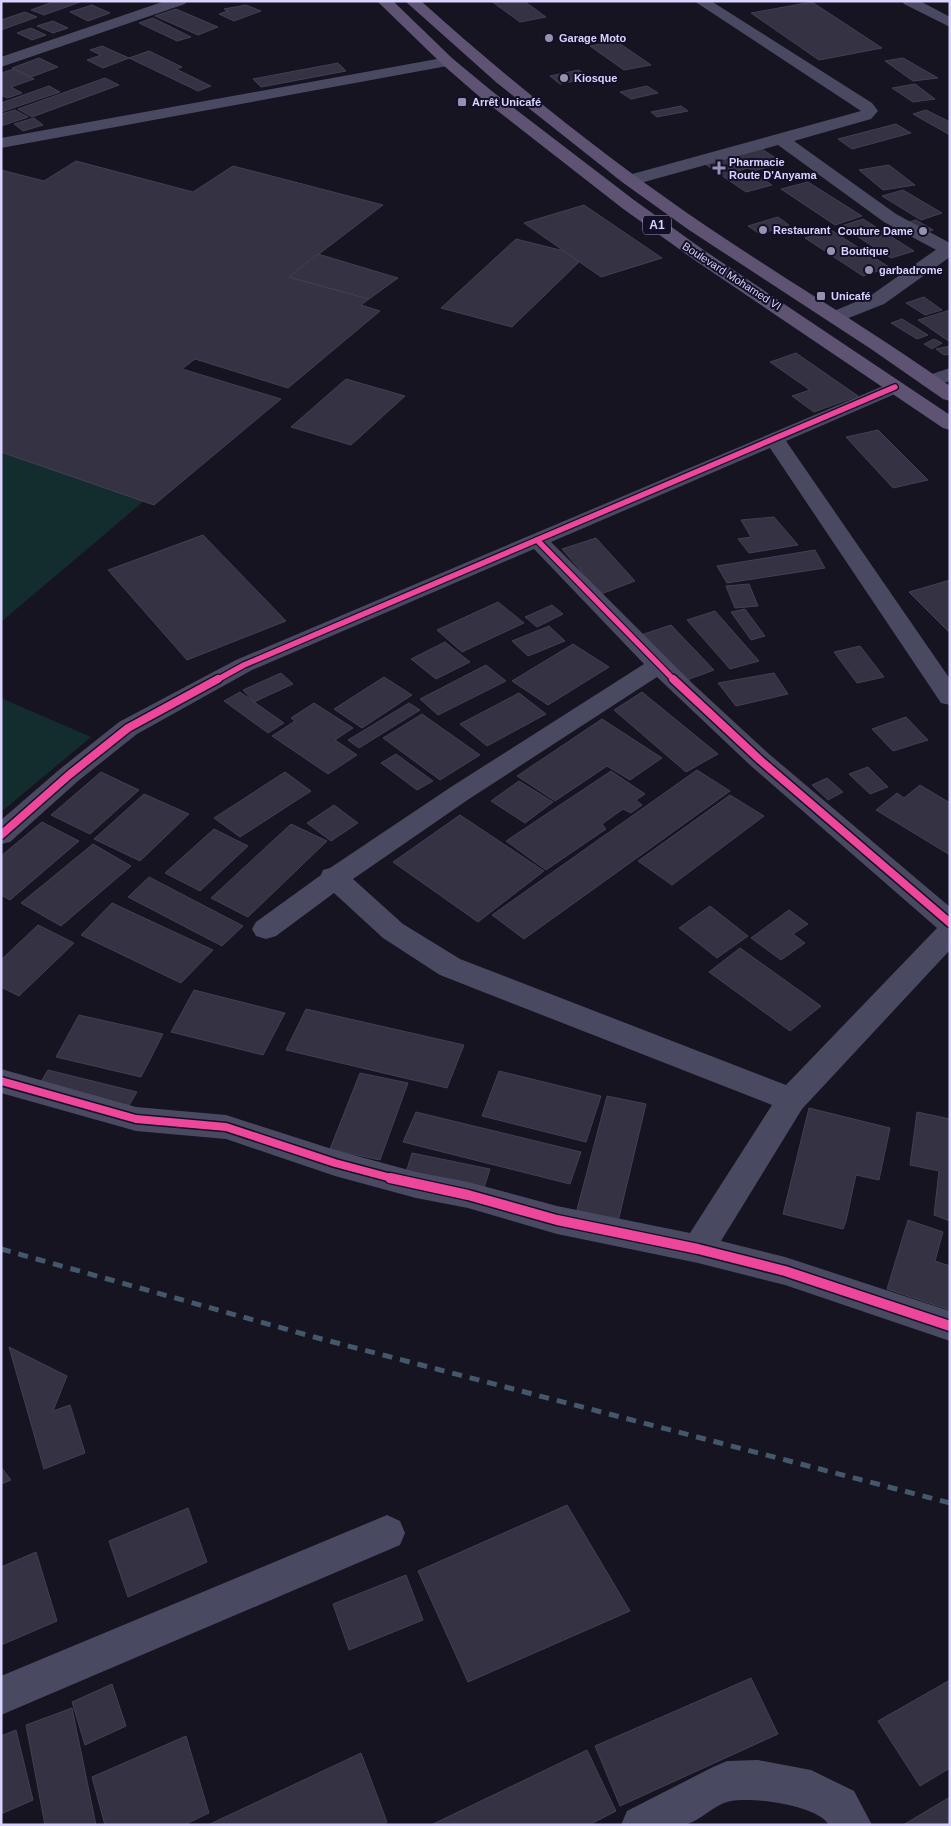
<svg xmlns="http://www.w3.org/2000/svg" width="951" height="1826" font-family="Arial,sans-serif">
<rect width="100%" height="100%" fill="#161421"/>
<g fill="#132c2d">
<polygon points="1,452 144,501 1,622"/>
<polygon points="1,698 91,737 1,812"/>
</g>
<g fill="#343243" stroke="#433f54">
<polygon points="55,1 80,2 44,15 31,10"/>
<polygon points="491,1 524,1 546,17 520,22"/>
<polygon points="812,2 882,48 819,60 751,13"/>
<polygon points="92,5 110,13 88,21 70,12"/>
<polygon points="246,5 261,11 234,21 219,14 228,11 224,9"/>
<polygon points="176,9 218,27 198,35 155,16"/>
<polygon points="25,12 37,17 1,30 1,20"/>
<polygon points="153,18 191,37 177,41 139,23"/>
<polygon points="53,21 68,28 53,33 37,26"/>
<polygon points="31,28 46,35 32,40 17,33"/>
<polygon points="616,41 651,65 624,70 590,46"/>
<polygon points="102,46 129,58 103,68 87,60 101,55 90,50"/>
<polygon points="149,51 182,67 176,69 211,86 198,91 129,58"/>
<polygon points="39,58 58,67 31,77 12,68"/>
<polygon points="903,58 938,78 913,81 885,61"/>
<polygon points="338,63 346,71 261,87 253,79"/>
<polygon points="14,69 34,79 11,87 22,93 7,98 1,95 1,73"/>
<polygon points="579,70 589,78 560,84 550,76"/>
<polygon points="105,78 119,85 32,117 18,109"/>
<polygon points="915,84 935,99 913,102 892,88"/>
<polygon points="49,86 60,92 1,112 1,103"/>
<polygon points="647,86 658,93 631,99 620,92"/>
<polygon points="681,106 688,111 657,117 651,112"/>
<polygon points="15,110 28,117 1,126 1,114"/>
<polygon points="926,110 950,122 950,135 913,114"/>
<polygon points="34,118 43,125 23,131 14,124"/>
<polygon points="896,124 911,133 852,149 838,139"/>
<polygon points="762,149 783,163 753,171 748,168 738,171 746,177 756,174 772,185 746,192 705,164"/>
<polygon points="76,161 193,192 233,166 383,205 289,277 369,299 361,305 380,311 288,388 195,359 182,369 281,399 154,505 1,452 1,170 44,181"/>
<polygon points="889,165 915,185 883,190 859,170"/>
<polygon points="808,182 862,216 835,225 781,189"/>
<polygon points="903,190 942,213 921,220 882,196"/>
<polygon points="584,205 662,258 601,277 524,223"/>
<polygon points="778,217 789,225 760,234 748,226"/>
<polygon points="863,219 914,251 891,258 841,226"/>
<polygon points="916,220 933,230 922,234 906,223"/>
<polygon points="831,230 889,267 863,276 805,238"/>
<polygon points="516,239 564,251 579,262 512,327 441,308"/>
<polygon points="318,254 398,278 369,299 289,277"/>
<polygon points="924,297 942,310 925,315 906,303"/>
<polygon points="950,310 950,342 918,320"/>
<polygon points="902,319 928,335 917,339 891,323"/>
<polygon points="934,339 942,343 932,349 924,344"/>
<polygon points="950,346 950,354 944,355 936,349"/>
<polygon points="796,353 858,396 814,412 792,396 810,390 770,362"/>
<polygon points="346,379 405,396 351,445 291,427"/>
<polygon points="878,430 928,480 893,488 846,437"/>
<polygon points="774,517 798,545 749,553 738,539 751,537 741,520"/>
<polygon points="203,535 286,621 187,660 108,570"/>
<polygon points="596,538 635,581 601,594 562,549"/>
<polygon points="815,550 825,568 727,583 717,566"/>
<polygon points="950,580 950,633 909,592"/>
<polygon points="749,584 758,606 735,608 726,586"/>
<polygon points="498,602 524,623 462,652 437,630"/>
<polygon points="552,605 563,614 537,627 525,617"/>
<polygon points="745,609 765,636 751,640 731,612"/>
<polygon points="715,611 759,661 730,669 687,620"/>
<polygon points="671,625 714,670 684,681 641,635"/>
<polygon points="549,626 565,641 528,656 512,641"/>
<polygon points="445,642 470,662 436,679 411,659"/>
<polygon points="573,644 609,667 548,705 512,681"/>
<polygon points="860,646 884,677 857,683 834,652"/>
<polygon points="486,665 506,681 438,715 420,699"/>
<polygon points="281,673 293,684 254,702 243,690"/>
<polygon points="774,673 788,694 736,706 718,683"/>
<polygon points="384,677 412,695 362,728 334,709"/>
<polygon points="240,692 284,723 268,733 224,701"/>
<polygon points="642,692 718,754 686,772 614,710"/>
<polygon points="519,693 546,714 487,746 460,724"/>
<polygon points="314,703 353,728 335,740 357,755 328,774 272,736 295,721 291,718"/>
<polygon points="409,703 420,710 359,748 348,740"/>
<polygon points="422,714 480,755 440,780 383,738"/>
<polygon points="906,717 928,740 893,751 872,729"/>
<polygon points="602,719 662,758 630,780 607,766 555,801 517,776"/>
<polygon points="396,754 433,781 417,790 381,763"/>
<polygon points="868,767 888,787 870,794 849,774"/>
<polygon points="697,770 730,791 524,939 492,915"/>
<polygon points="611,771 645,794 636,800 642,805 631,813 623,809 602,824 606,829 546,870 506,841"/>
<polygon points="101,772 139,790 90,834 51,815"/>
<polygon points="285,772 311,791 240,837 214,818"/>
<polygon points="827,778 843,792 828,800 812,785"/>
<polygon points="519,781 553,802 525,823 491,801"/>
<polygon points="920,785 950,803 950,855 876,810 897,793 904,798"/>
<polygon points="144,794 189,814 140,861 94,839"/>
<polygon points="730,795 764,816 672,885 638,861"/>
<polygon points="334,805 358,823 331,841 307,823"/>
<polygon points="460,815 544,871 478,922 393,862"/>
<polygon points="42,822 79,841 10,900 1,895 1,856"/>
<polygon points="291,824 327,841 248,917 211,898"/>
<polygon points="214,829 248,846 200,891 165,873"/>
<polygon points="93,844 131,866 61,926 21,903"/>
<polygon points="149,877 243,926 222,946 128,897"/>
<polygon points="112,903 213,950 181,983 81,935"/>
<polygon points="710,906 748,936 717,958 679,928"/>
<polygon points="789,910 808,924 793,934 805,943 781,960 751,938"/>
<polygon points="38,925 74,943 19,996 1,987 1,960"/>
<polygon points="740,948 821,1006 790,1031 709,972"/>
<polygon points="194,990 285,1013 263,1055 171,1032"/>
<polygon points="306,1009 464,1045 447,1088 286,1050"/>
<polygon points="79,1015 163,1034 141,1077 56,1057"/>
<polygon points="48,1070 137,1092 128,1107 39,1085"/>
<polygon points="499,1071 601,1096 586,1142 482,1116"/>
<polygon points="360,1073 408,1083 380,1160 330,1149"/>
<polygon points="607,1096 646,1104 616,1230 574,1221"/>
<polygon points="809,1108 890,1128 879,1180 856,1175 846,1221 843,1229 783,1214"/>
<polygon points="416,1112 581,1152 570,1184 403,1142"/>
<polygon points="917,1112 950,1119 950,1221 934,1215 939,1171 910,1165"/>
<polygon points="412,1153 490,1169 483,1191 405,1176"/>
<polygon points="908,1220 943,1232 935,1261 950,1266 950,1310 887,1289"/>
<polygon points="9,1347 67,1376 53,1411 70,1405 85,1453 44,1469"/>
<polygon points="1,1467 11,1480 1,1484"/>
<polygon points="567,1505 630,1611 468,1682 418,1571"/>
<polygon points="188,1508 207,1562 128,1597 109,1541"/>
<polygon points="36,1552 57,1621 1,1645 1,1567"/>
<polygon points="406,1575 423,1620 349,1650 333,1604"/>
<polygon points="751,1678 778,1734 620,1806 595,1746"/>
<polygon points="950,1680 950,1768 920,1786 878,1721"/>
<polygon points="112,1684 126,1726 85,1745 72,1702"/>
<polygon points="72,1708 96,1825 45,1825 26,1725"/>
<polygon points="16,1730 33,1800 1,1814 1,1736"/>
<polygon points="186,1736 209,1813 184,1825 105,1825 92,1777"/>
<polygon points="587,1750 616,1811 589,1825 431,1825"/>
<polygon points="361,1753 387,1822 382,1825 208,1825"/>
<polygon points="950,1797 950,1825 903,1825"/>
</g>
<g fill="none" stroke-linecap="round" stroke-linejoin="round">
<g fill="#4a4962" fill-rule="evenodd">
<polygon points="165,1 187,1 185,4 1,67 1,57"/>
<polygon points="694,1 711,1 872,103 878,111 871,119 794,141 896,214 950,243 950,254 942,253 884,222 778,145 637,184 625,184 623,180 625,176 861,111"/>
<polygon points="902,1 920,1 950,17 950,27 904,4"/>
<polygon points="448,57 453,59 456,62 453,65 1,148 1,138"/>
<polygon points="950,368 950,381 930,387 923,385 920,381 923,377"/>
<path d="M895,381L902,383L905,387L902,391L786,441L950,679V705L941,703L770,448L551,542L692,683L769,754L950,907V950L802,1109L721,1241L785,1257L950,1311V1341L785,1285L698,1263L557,1234L468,1208L416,1198L335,1176L226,1139L136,1131L1,1093V1069L136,1107L226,1115L335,1150L416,1172L468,1182L557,1206L690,1233L772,1105L440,975L383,938L334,893L276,936L266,939L256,936L252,929L256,922L321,875L323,870L330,868L451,787L644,664L534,549L252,670L137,734L78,781L10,842L1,844V820L60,769L119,722L236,660ZM657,677L751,766L937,928L786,1085L460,959L403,924L353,879L469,799Z"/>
<polygon points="387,1515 400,1521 405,1533 400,1545 1,1715 1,1676"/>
<path d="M758,1760L811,1770L854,1791L872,1825H829C817,1805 753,1797 731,1801C714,1804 700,1822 683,1825C664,1826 640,1825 621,1825L627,1811L713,1767L727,1761Z"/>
</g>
<polygon fill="#4a4962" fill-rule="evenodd" points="950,243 950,257 884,304 836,323 829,321 827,317 829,313 870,296 944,244"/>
<g fill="#5e5373" fill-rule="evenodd">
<polygon points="377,1 393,1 453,59 493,92 634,200 705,251 950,415 950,430 943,428 693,259 622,208 481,98 443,65"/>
<path d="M405,1H421C499,71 580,137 666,198C758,264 857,320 950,386V401L943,399L871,349L689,230L622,182L497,83Z"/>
</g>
<polyline stroke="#43596b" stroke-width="5" stroke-dasharray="10 8" stroke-linecap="butt" points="1,1249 314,1337 950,1503"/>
<defs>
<g id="cycleway-far2">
<polyline points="537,540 675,681"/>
<polyline points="215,681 244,665 895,387"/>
</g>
<g id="cycleway-far1">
<polyline points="673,679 760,760 950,923"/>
<polyline points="1,835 69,775 128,728 218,679"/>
<polyline points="1,1081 136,1119 226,1127 335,1163 395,1179"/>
</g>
<polyline id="cycleway" points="390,1178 468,1195 557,1220 698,1249 785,1271 950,1326"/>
</defs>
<use href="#cycleway-far2" stroke="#130f26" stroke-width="8"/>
<use href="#cycleway-far1" stroke="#130f26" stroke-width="11"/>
<use href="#cycleway" stroke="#130f26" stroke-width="13"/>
<use href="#cycleway-far2" stroke="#ed469a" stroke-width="5.5"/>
<use href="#cycleway-far1" stroke="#ed469a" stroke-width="8"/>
<use href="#cycleway" stroke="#ed469a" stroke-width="10"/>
</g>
<g fill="#9591b1" stroke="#130f26" stroke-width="2">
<circle cx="549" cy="38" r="5"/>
<circle cx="564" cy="78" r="5"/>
<rect x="457" y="97" width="10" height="10" rx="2.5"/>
<path d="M716.5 160.5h5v5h5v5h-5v5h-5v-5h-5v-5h5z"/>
<circle cx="763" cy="230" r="5"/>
<circle cx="923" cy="231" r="5"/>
<circle cx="831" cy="251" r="5"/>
<circle cx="869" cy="270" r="5"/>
<rect x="816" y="291" width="10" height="10" rx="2.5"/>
</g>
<g text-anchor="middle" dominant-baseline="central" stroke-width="4" stroke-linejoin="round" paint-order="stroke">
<g font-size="11" font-weight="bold" fill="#d9d4ff" stroke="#130f26" text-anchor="start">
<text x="559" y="38">Garage Moto</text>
<text x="574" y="78">Kiosque</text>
<text x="472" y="102">Arrêt Unicafé</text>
<text x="729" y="162">Pharmacie<tspan x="729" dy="13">Route D'Anyama</tspan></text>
<text x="773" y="230">Restaurant</text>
<text x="913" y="231" text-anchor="end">Couture Dame</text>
<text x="841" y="251">Boutique</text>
<text x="879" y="270">garbadrome</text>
<text x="831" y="296">Unicafé</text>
</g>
<g font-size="11" fill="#d9d4ff" stroke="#130f26">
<text transform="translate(732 276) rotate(33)">Boulevard Mohamed VI</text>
</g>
<rect fill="#130f26" stroke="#9e99be" stroke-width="1" x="643" y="215.5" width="28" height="19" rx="4"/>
<g font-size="12" font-weight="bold" fill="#d9d4ff">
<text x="657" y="225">A1</text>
</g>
</g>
<rect width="951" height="1826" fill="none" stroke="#d9d4ff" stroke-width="5"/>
</svg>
